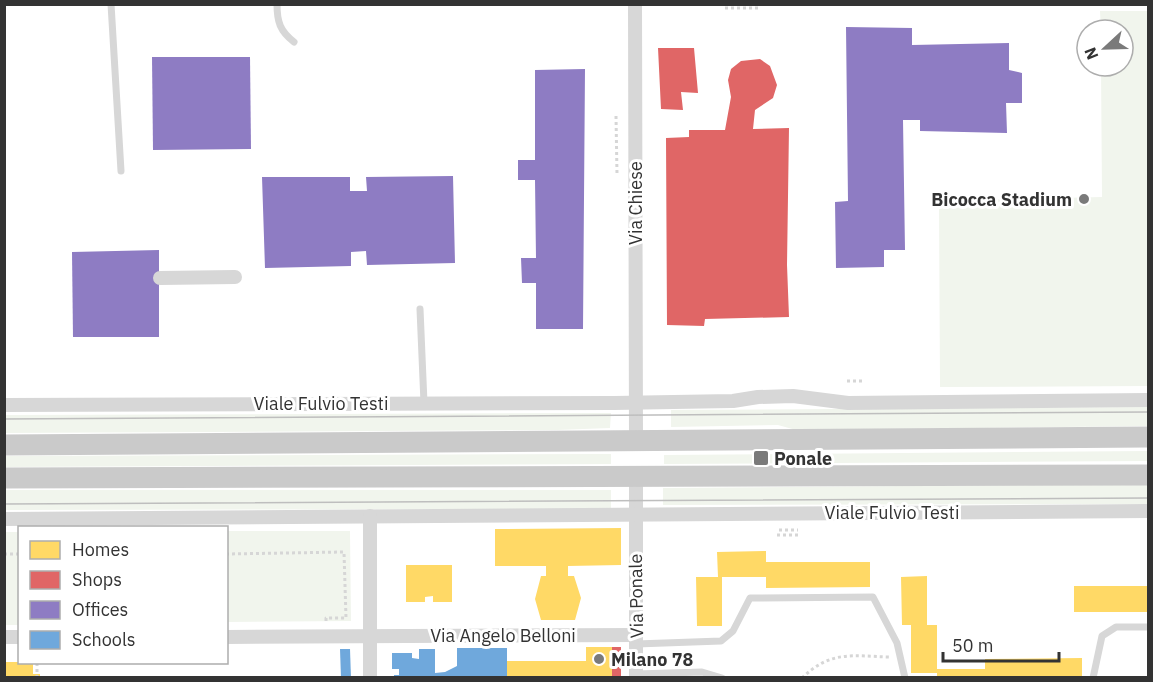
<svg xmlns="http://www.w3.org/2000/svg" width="1153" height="682" font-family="'IBM Plex Sans',sans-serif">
<rect width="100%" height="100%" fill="#fff"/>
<g fill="#f1f5ed">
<polygon points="1100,11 1148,11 1148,386 940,387 939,201 1102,197 1101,66 1123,66 1123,30 1101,30"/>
<polygon points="1148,407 1148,426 796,430 778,425 671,427 671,410"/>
<polygon points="611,413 610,428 557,430 4,433 5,415"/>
<polygon points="1148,451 1148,461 664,464 664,455"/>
<polygon points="611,454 611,464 4,467 5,456"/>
<polygon points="1148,484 1148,504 663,505 663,488"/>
<polygon points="4,490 611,490 611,509 5,510"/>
<polygon points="227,531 350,531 351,621 227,622"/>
<polygon points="4,532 19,532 19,625 5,625"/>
</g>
<g fill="#ffd966">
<polygon points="621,528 621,565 568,566 568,576 574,576 581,598 575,620 541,620 535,599 541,576 546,576 546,566 495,566 495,529"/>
<polygon points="766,551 766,562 870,562 870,587 766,588 766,577 722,577 722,626 697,626 696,577 718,577 717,552"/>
<polygon points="406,565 452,565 452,602 433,602 433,596 425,597 425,602 406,602"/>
<polygon points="927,576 927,625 937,625 937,669 985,669 985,659 1082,658 1082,678 937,678 937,673 911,673 911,625 902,625 901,577"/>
<rect x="1074" y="586" width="74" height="26"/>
<polygon points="586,647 612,647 612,678 507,678 507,661 586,661"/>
<polygon points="4,662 33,662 33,674 40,674 40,678 4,678"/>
</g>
<g fill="#e06666">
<polygon points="658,48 694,48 698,93 681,92 683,110 661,109"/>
<polygon points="760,59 770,66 777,85 773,98 755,110 753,129 789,128 787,265 789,317 705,319 704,326 667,325 666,138 689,137 689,130 725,130 731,97 728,80 731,69 741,61"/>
<rect x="612" y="647" width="9" height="31"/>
</g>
<g fill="#8e7cc3">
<polygon points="846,27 912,28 912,45 1009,43 1009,70 1022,73 1022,103 1006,103 1007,133 920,131 920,120 903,120 905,250 884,250 884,267 836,268 835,202 848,201"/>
<polygon points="152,57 250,57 251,149 153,150"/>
<polygon points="585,69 583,329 536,329 536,283 522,283 521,258 536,258 535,180 518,180 518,160 535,160 535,70"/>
<polygon points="453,176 455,263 367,265 366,251 351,252 351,266 265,268 262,177 350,177 350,191 367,191 366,177"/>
<polygon points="159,250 159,337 73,337 72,252"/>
</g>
<g fill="#6fa8dc">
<polygon points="457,648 507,648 507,678 394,678 394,675 399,675 399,669 392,669 392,653 412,653 412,658 419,659 419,649 435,649 435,673 445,672 457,666"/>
<polygon points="340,649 350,649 351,678 341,678"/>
</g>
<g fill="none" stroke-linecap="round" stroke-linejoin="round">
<g stroke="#d6d6d6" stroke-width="3" stroke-dasharray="3 3" stroke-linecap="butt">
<polyline points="725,8 759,8"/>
<polyline points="616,116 617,174"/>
<polyline points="847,381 865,381"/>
<polyline points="779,530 798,530"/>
<polyline points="777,535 798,535"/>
<polyline points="4,554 20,554"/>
<polyline points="226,554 344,552 346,618 326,618 326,623"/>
<polyline points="37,678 37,662"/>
<path d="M802,678C831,650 852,656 889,657"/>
</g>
<g stroke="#d7d7d7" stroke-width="7">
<polyline points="111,4 121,171"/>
<path d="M277,4C277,22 280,31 294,42"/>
<polyline points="420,309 424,403"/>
<polyline points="636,644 721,641 733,631 750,598 873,597 897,643 905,678"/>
<polyline points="636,674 702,672 722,678"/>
<polyline points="1093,678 1102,636 1116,627 1148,627"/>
</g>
<g stroke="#d7d7d7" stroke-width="14">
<polyline points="635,4 636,442"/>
<polyline points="160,278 235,277"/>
<polyline points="4,405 614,403 733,401 758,397 793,396 848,403 1148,400"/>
<polyline points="636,476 636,678"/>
<polyline points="4,519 1148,511"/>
<polyline points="4,637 20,637"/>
<polyline points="226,637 636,635"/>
<polyline points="370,678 370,516"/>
</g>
<g stroke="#cacaca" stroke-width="21">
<polyline points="4,445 1148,437"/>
<polyline points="4,478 1148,475"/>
</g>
<g stroke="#bebebe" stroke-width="1.5">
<polyline points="4,419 1148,412"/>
<polyline points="4,504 1148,498"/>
</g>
</g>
<g fill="#7a7a7a" stroke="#fff" stroke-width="2">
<circle cx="1084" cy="199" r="6"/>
<rect x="753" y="450" width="16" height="16" rx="3"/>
<circle cx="599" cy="659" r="6"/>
</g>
<g text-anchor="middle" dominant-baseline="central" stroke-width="6" stroke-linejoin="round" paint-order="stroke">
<g font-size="18" font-weight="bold" fill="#333" stroke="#fff" text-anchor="start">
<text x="1072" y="199" text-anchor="end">Bicocca Stadium</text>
<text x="774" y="458">Ponale</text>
<text x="611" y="659">Milano 78</text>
</g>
<g font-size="18" fill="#333" stroke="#fff">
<text transform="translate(635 203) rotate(-90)">Via Chiese</text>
<text x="321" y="403">Viale Fulvio Testi</text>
<text x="892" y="512">Viale Fulvio Testi</text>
<text transform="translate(636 596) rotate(-91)">Via Ponale</text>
<text x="503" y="635">Via Angelo Belloni</text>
</g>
</g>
<rect width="1153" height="682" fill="none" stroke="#333333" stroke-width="12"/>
<rect x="18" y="526" width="210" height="138" fill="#ffffff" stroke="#adadad" stroke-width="1.5"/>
<rect x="30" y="541" width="30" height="18" fill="#ffd966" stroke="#adadad" stroke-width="1.5"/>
<text x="72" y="556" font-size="18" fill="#333333">Homes</text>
<rect x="30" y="571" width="30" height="18" fill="#e06666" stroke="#adadad" stroke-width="1.5"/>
<text x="72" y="586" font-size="18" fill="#333333">Shops</text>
<rect x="30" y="601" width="30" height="18" fill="#8e7cc3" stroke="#adadad" stroke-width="1.5"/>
<text x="72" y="616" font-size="18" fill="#333333">Offices</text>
<rect x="30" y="631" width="30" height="18" fill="#6fa8dc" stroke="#adadad" stroke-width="1.5"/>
<text x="72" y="646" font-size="18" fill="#333333">Schools</text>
<g transform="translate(1105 48) rotate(248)"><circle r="28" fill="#ffffff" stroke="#adadad" stroke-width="1.5"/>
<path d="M0-4.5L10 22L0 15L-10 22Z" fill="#7a7a7a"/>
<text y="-9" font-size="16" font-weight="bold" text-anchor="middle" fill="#333333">N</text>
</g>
<path d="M943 652v9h116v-9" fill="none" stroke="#333333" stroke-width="3"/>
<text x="952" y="652" font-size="18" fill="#333333" stroke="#ffffff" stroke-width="4.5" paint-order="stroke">50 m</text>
</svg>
